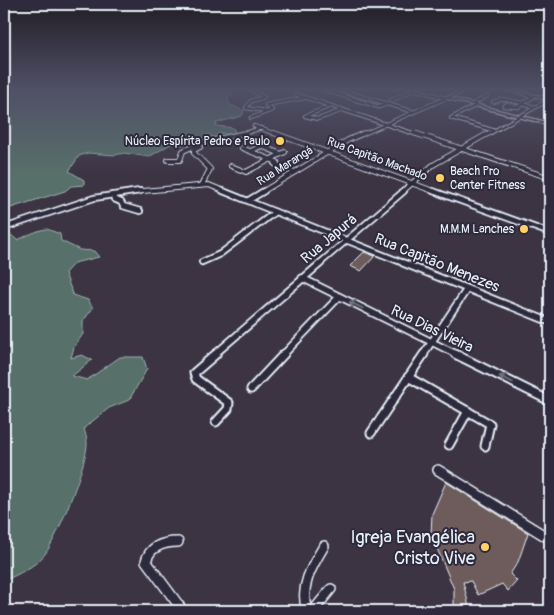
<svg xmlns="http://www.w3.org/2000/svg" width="554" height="615" font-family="Pangolin,sans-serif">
<rect width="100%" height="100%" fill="#3c3443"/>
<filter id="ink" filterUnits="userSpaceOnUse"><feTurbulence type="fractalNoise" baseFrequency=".02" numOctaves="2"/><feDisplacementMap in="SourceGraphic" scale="10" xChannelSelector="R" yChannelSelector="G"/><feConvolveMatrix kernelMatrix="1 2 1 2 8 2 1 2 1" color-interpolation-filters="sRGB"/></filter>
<g filter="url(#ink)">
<g fill="#596f6a" stroke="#a0b0b1">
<polygon points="4,89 232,89 229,91 234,94 228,97 229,104 244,111 242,116 216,123 217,126 233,128 237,136 227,136 223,133 218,134 220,137 216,139 209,135 183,145 176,143 169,145 149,157 124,153 115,155 88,153 79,156 69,171 84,180 84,185 71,186 65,191 4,210"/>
<path d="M47,229L60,234L61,241L80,250L94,251L99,257L74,263L65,273L73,295L88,300L93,308L83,321V334L74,347L71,358L82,355L92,360L72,376L87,380L120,357H143L147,369L129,400L109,408L84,428C85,433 87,438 87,443C88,461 57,539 45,554C35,567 18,574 4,581V235H11L17,240C28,236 36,230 47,229Z"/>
</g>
<g fill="#6e5b5b" stroke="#e8f1f8">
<polygon points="364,252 375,256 361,271 350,266"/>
<polygon points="446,482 528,533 518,562 510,574 517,581 508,591 502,584 478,595 471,581 463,582 468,602 468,611 454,611 454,589 431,534 432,514"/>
</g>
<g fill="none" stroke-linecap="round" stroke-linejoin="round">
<defs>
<g id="minor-far5">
<polyline points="253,89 251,90 264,97 251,101 246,108 265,111"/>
<polyline points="321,89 379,107 387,104"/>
<polyline points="413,89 446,98"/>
<polyline points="341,90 414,112"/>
<polyline points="295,94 418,135"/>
<polyline points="390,101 415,89"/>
<polyline points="493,102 502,99 523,103"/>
<polyline points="473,104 487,96"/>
<polygon points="507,104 518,107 504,106"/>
<polyline points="522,104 533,97 526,95"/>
<polyline points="477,105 451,118 492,130"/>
<polyline points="331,106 305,116 318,119 343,110"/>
<polyline points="518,107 522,104 535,107"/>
<polyline points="251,118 272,110 266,105 304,98"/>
<polyline points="254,126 278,135"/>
<polyline points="240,135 261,128"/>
<polyline points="361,135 446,98"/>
<polyline points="487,135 550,99"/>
</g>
<g id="minor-far4">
<polyline points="274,133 436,192"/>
<polyline points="414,133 550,178"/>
<polyline points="200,147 194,150 194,153 210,169 202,185"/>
<polyline points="242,148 277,162 276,165"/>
<polyline points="251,151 261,146 281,154"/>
<polyline points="168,160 180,160 183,151 201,143 245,133"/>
<polyline points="275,164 295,172"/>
<polyline points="231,166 246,172 285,152"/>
<polyline points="132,192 209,185 226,192"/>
<polyline points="262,192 348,140 364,133"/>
<polyline points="402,192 433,165 489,133"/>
</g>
<g id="minor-far3">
<polyline points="223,191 406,264"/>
<polyline points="433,191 550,233"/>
<polyline points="113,195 114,199 121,202 123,206 140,211"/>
<polyline points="249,200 264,191"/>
<polyline points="4,228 94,198 140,191"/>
<polyline points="202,262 220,254 275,212"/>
<polyline points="319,264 404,191"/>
</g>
<g id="minor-far2">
<polyline points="403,263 550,322"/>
<polyline points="302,278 458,355"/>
<polyline points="214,355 321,263"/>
<polyline points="283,355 339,297"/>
<polyline points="423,355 467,289"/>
</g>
<g id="minor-far1">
<polyline points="216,354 194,373 196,379 229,403 228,409 216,422"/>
<polyline points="455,354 550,401"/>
<polyline points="408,377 490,424 485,446"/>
<polyline points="251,389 284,354"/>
<polyline points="371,433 424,354"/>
<polyline points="449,445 468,411"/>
</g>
<g id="minor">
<polyline points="438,470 550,539"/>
<path d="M178,542C164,542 150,546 146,561L183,611"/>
<path d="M307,611C299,587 312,566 324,546"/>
<polyline points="313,611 331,589"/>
</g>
<g id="tertiary">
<polygon points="467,89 471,89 450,98 550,123 550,125 444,98"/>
<polygon points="505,89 550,98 550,100 505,90"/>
</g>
</defs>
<use href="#minor-far5" stroke="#e8f1f8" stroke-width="4.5"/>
<use href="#minor-far4" stroke="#e8f1f8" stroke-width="6"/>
<use href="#minor-far3" stroke="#e8f1f8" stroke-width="8"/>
<use href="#minor-far2" stroke="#e8f1f8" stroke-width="9"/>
<use href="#minor-far1" stroke="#e8f1f8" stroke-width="11"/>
<use href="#minor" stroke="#e8f1f8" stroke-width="12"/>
<use href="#tertiary" stroke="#e8f1f8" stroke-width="3"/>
<use href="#minor-far5" stroke="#2f2a3d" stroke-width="2.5"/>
<use href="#minor-far4" stroke="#2f2a3d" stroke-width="4"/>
<use href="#minor-far3" stroke="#2f2a3d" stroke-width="4.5"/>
<use href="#minor-far2" stroke="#2f2a3d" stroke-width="5.5"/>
<use href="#minor-far1" stroke="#2f2a3d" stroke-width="7"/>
<use href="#minor" stroke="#2f2a3d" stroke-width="9"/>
<use href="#tertiary" fill="#2f2a3d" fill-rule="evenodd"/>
</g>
<defs><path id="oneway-shaft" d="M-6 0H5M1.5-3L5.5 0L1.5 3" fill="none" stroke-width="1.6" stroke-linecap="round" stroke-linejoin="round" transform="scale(1.25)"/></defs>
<g stroke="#70707e">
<use href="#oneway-shaft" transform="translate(356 305) rotate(-154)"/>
<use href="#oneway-shaft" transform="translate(506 379) rotate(-154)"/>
</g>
</g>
<linearGradient id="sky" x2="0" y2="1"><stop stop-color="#211d25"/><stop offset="0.51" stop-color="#505066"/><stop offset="1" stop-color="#505066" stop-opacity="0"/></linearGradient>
<rect width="554" height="175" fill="url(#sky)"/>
<g fill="#ffd166" stroke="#2f2a3d" stroke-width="2">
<circle cx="280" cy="141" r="5"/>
<circle cx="440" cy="178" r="5"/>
<circle cx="524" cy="229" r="5"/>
<circle cx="485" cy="547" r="5"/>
</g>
<g text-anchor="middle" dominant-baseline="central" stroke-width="4" stroke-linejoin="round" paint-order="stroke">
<g font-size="12" fill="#e8f1f8" stroke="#2f2a3d" text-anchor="end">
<text x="270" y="141">Núcleo Espírita Pedro e Paulo</text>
<text x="450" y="171" text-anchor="start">Beach Pro<tspan x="450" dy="14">Center Fitness</tspan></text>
<text x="514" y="229">M.M.M Lanches</text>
</g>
<g font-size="12" fill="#e8f1f8" stroke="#2f2a3d">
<text transform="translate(377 159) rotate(20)">Rua Capitão Machado</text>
<text transform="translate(285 166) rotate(-32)">Rua Marangá</text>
</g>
<g font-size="15" fill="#e8f1f8" stroke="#2f2a3d">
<text transform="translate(329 239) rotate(-40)">Rua Japurá</text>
<text transform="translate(437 263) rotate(22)">Rua Capitão Menezes</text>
<text transform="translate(432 329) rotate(26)">Rua Dias Vieira</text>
</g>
<g font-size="18" fill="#e8f1f8" stroke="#2f2a3d" text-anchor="end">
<text x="475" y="537">Igreja Evangélica<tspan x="475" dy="21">Cristo Vive</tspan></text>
</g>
</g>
<rect width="554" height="615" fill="none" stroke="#2f2a3d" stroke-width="20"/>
<rect x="10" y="10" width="534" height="595" fill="none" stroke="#e8f1f8" stroke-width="2" filter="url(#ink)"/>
</svg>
